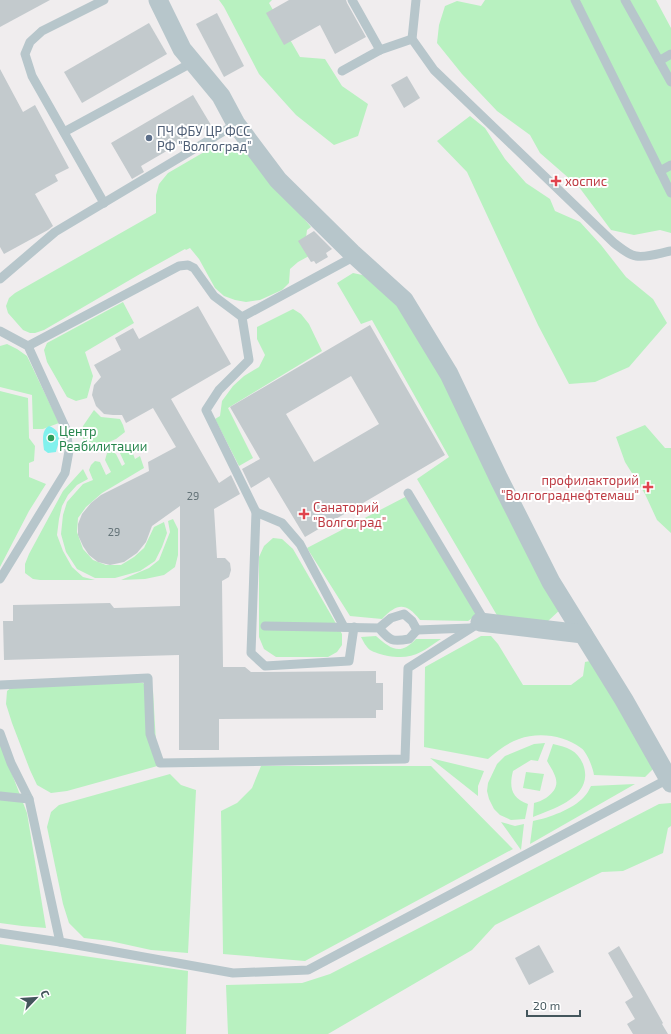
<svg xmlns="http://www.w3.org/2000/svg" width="671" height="1034" font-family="'Exo 2',sans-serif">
<rect width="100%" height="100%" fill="#f0edee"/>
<g fill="#b8f1c0">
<polygon points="219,0 272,0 269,3 300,57 325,59 342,86 368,104 358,136 334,145 296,115 259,74 224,7"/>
<polygon points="485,0 656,0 671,28 671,233 660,230 634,235 611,230 579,187 540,153 530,135 497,111 462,74 437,43 439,25 445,6 457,1 481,6"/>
<polygon points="470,116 485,128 505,159 526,183 550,199 555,211 580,222 601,245 626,277 653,299 667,323 629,367 595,382 569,384 538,325 467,172 437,141"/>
<polygon points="211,148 227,148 242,151 256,161 311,227 307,230 305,246 309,256 298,262 290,269 289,283 282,290 260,300 246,302 235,300 224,296 215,288 199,259 190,248 186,250 185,249 140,274 44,330 35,333 30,333 23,330 8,313 6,306 9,298 15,293 156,213 156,195 159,184 168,173"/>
<polygon points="353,273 367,276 401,309 453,394 562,608 547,622 498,617 417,479 449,457 372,320 361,324 337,283"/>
<polygon points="123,302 134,323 85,352 93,376 87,398 76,401 67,397 47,362 44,350 47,343"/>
<polygon points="293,309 301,314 309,324 322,351 228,408 253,458 239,466 215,419 220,416 222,401 233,386 244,376 259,367 265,355 257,339 257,327"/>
<polygon points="7,344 17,349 27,356 59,423 43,429 33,429 32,395 0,387 0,346"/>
<polygon points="0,391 28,398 29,438 35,446 34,461 29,463 29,477 46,484 29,511 0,567"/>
<polygon points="94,410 101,417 120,419 123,425 125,432 116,439 93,449 87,447 82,436 83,426"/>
<polygon points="645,425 665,448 671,448 671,533 657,520 645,494 625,462 616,437"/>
<polygon points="124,445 130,446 135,459 140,456 144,468 102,493 86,507 78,518 77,532 83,549 93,560 106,565 121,565 134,557 144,548 154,527 164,522 167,533 162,547 155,561 140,571 115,578 95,578 77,569 66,552 61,534 63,515 67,502 83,484 93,480 89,470 91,465 95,461 100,462 106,475 111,472 105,460 107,453 111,451 116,454 122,466 125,464 119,451 120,446"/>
<polygon points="83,469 88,479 77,485 68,495 62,506 59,519 57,535 63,551 72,567 83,577 95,580 40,580 33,579 25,573 25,564 29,554 63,491"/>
<path d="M407,496L477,615L468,621L420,620C406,602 397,603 382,619L350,616L307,548Z"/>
<polygon points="173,519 178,529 178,555 175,567 164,575 145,579 121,580 149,568 159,560 170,532 168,521"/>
<polygon points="273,538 282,539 293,549 342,634 342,645 337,652 328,657 276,657 264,649 259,637 259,557 264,546"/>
<path d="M376,636C391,649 400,656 416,639H441C422,652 413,660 388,656C383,655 373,652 370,650C366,647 363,641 361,637Z"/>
<path d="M481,636H491L498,644L523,685H571L583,676L585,662L595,660L655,767L645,777L594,775C593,768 587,752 581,748C564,735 538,732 519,739C507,743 497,751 488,759L424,747L425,667Z"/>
<polygon points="18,682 143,683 153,691 156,743 161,765 67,791 51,793 37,785 30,770 12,723 6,704 7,691"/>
<polygon points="0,743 27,813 46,928 22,926 0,923"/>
<path d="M545,743L538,761L531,760L513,771C509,787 511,798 528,804L525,819L511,820L500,815L494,809L489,799L487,791L488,783L497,764L505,756L534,744Z"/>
<path d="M553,744C567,747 577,750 583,764C595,796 555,808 533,817L534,803C539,802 542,800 546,798C563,786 556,776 547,761Z"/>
<polygon points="430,758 484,771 478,786 478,796"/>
<polygon points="261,766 431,766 513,849 305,961 223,954 221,811 237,803 252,788"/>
<polygon points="526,772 544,774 540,791 523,788"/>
<polygon points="170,774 181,785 196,790 188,953 151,950 110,941 84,938 69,923 63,904 47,827 51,812 59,805"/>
<path d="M635,784L530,844L533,821C549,818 573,809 584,797C587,794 589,790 591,786Z"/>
<polygon points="671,803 671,826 668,828 663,853 623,871 602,872 495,925 472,950 328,1034 228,1034 226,985 302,983 330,974 659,804"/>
<polygon points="501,822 515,826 524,824 521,850"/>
<polygon points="0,944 188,971 186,1034 0,1034"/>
</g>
<path fill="#82f1ed" d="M49,426C63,431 59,442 56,452L48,453L44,450C43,441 41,430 49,426Z"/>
<g fill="#c3cacd" fill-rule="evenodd">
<polygon points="0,0 50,0 0,27"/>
<polygon points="289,0 346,0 347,3 366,37 335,54 320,25 284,45 266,13"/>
<polygon points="217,13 244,66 224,77 196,24"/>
<polygon points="149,23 167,54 82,103 64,72"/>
<polygon points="0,69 23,112 35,105 69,168 55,175 58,181 35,194 53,226 48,230 4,254 0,247"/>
<polygon points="407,76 420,98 404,108 391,85"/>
<polygon points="193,95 211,125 141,166 144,172 132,179 111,143"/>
<polygon points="314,231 332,249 326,253 328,257 316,264 314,261 311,262 298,241"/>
<polygon points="198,306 231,364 171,399 219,483 231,475 240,494 214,509 217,558 225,558 230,563 231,570 229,577 222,581 223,667 245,667 251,672 265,672 376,671 376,683 383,683 383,710 376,710 376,718 219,719 219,750 179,750 179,655 4,660 3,621 13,621 13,605 110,603 114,608 180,606 180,506 152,526 146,542 137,553 124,562 110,565 98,562 89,555 83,546 78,535 78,524 82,514 91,503 101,495 149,471 148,462 176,447 153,408 126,423 122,415 113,415 104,414 96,406 92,395 94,385 101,377 94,365 121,350 115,338 133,328 139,339"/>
<path d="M370,325L445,455L305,537L269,477L251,488L242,469L260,459L230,407ZM351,376L379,424L314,462L286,414Z"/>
<polygon points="539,945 554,972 529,985 515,958"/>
<polygon points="619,946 645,991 635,996 645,991 663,1023 662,1024 668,1034 633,1034 627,1024 635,1019 625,1002 633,997 608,953"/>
</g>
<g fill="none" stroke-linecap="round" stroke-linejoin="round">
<g stroke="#b7c6cb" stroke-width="9">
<polyline points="352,0 380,50"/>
<path d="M416,0L412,39L434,70L614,243C621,248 628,255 636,256C647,258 660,253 671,251"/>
<polyline points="575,0 671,193"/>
<polyline points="625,0 671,82"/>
<polyline points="659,61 671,54"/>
<polyline points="342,71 380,50 412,39"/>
<polyline points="64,132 193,62"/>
<polyline points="660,171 671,165"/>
<polyline points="104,203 32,76 25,54 30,42 42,31 104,0"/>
<polyline points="0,279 55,232 236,124"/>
<polyline points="242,317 355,256"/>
<polyline points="0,331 28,346 66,429 69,451 65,473 0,579"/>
<polyline points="28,346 179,266 188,265 194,268 214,296 242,317 249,360 219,390 206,410 256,512 251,653 265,666 349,661 354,627"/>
<polyline points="256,512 282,523 300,544 344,627"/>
<path d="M265,626L379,628L391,618L404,614L412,621L417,630L409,639C392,642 390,641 379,628"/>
<polyline points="417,630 470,628"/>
<polyline points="0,685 148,678 150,734 160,763 405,759 408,668 484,620 408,493"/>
<polyline points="0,733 11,763 29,799 60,942"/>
<polyline points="0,796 29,799"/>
<polyline points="0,933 60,942 233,973 308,970 668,779"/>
</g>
<g stroke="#b7c6cb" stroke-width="19">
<polyline points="158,0 182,49 221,96 236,124 278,180 352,253 404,300 449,374 499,479 551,582 624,700 671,783"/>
<polyline points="480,622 583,634"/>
</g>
</g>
<circle fill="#5c6f8a" stroke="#fff" stroke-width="1.5" cx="149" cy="138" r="4"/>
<g fill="#e0444e" stroke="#fff" stroke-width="1.5">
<path d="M554 175h4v4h4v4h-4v4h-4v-4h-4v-4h4z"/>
<path d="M646 481h4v4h4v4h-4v4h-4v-4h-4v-4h4z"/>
<path d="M302 508h4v4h4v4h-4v4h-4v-4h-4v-4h4z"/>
</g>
<circle fill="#2e9e5b" stroke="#fff" stroke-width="1.5" cx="51" cy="438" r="4"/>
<g text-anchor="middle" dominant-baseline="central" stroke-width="4" stroke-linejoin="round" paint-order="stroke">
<g font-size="11" fill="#647378">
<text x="193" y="495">29</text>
<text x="114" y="531">29</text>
</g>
<g font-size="13" fill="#4e5e75" stroke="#fff" text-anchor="start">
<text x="157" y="131">ПЧ ФБУ ЦР ФСС<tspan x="157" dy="15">РФ "Волгоград"</tspan></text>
</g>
<g font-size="13" fill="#be3a42" stroke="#fff" text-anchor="start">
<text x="565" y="181">хоспис</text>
<text x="639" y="480" text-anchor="end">профилакторий<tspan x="639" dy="15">"Волгограднефтемаш"</tspan></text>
<text x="313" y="507">Санаторий<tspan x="313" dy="15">"Волгоград"</tspan></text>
</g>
<g font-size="13" fill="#27864d" stroke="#fff" text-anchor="start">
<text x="59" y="431">Центр<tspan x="59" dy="15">Реабилитации</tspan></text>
</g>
</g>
<g transform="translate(36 998) rotate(65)" stroke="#ffffff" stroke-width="3" paint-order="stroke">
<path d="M0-3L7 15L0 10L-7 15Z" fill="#44565c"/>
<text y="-6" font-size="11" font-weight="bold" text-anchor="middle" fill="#44565c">С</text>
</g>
<path d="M527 1010v6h53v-6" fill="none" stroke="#44565c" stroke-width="2"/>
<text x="533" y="1010" font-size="12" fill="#44565c" stroke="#ffffff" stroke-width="3" paint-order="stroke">20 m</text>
</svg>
